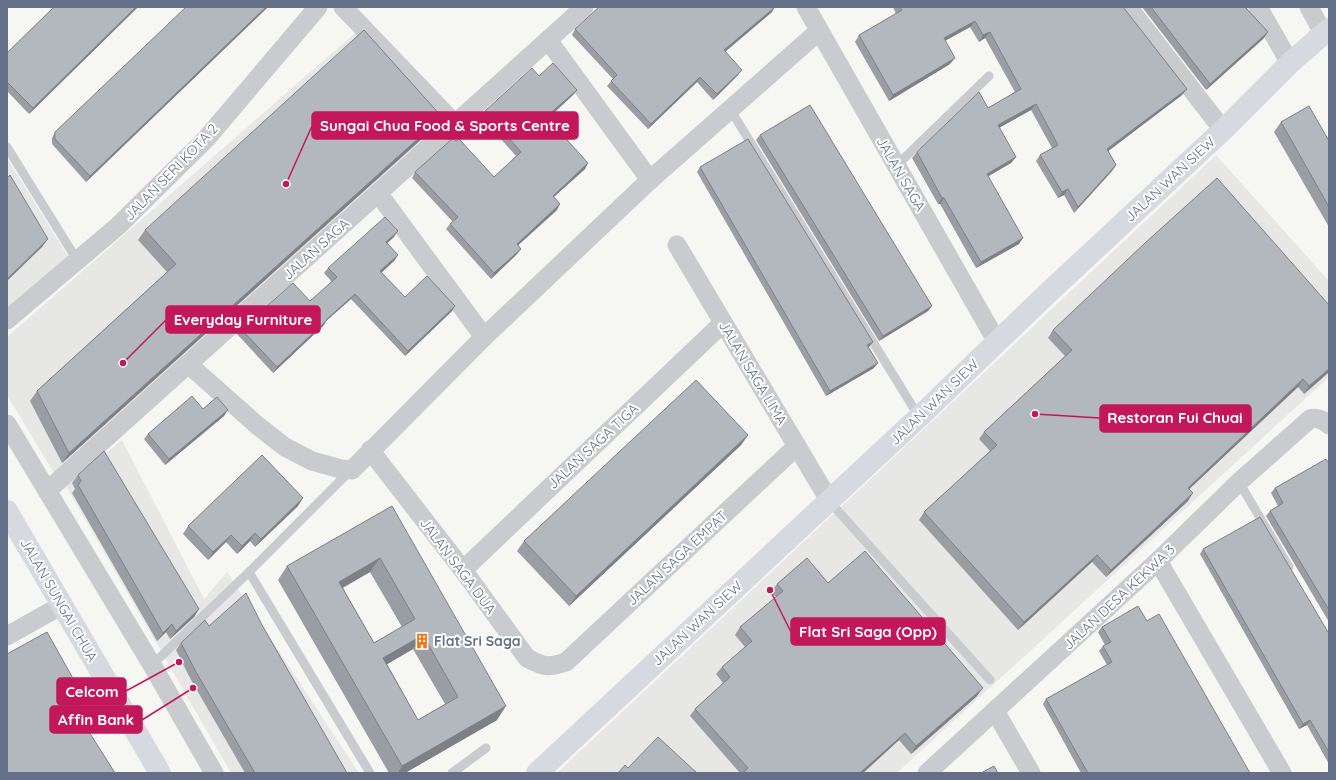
<svg xmlns="http://www.w3.org/2000/svg" width="1336" height="780" font-family="Quicksand,sans-serif">
<rect width="100%" height="100%" fill="#f6f7f3"/>
<g fill="#e7e7e6">
<polygon points="355,33 444,124 54,473 7,395 7,337"/>
<polygon points="1216,155 1329,281 1329,377 897,773 557,773"/>
<polygon points="7,158 69,258 7,308"/>
<polygon points="122,440 204,599 227,572 359,773 231,773 66,486"/>
</g>
<g fill="none" stroke-linecap="round" stroke-linejoin="round">
<g stroke="#c9cbcf" stroke-width="9">
<polyline points="730,109 919,417"/>
<polyline points="7,147 77,260"/>
<polyline points="896,166 989,76"/>
<polyline points="1239,482 1289,567"/>
<polyline points="829,501 990,680"/>
<polyline points="249,572 370,773"/>
<polyline points="152,665 249,572 351,470"/>
<polyline points="452,773 486,748"/>
</g>
<g stroke="#c9cbcf" stroke-width="19">
<polyline points="343,7 455,124"/>
<polyline points="806,7 997,342"/>
<polyline points="1128,7 1223,130"/>
<polyline points="1258,7 1290,63"/>
<polyline points="1309,7 1323,33"/>
<polyline points="548,40 650,180"/>
<polyline points="378,193 484,337"/>
<polyline points="677,245 829,500"/>
<polyline points="7,320 118,226 206,139 318,7"/>
<polyline points="188,364 258,426 285,447 312,461 341,469 352,470 484,337 650,180 819,31"/>
<polyline points="7,424 152,665 214,773"/>
<path d="M370,450L463,570L527,658C544,667 548,668 566,662L797,446"/>
<polyline points="47,491 568,22 584,7"/>
<polyline points="1158,561 1282,773"/>
<polyline points="463,570 723,323"/>
<polyline points="7,636 62,605"/>
<polyline points="995,711 1031,773"/>
<path d="M927,773L1158,561L1239,482L1310,419C1316,417 1324,420 1329,425"/>
</g>
<polyline stroke="#d6d9df" stroke-width="22" points="537,773 919,417 1049,292 1223,130 1290,63 1329,29"/>
<polyline stroke="#d6d9df" stroke-width="22" points="7,511 160,773"/>
</g>
<g fill="#9a9ea4" fill-rule="evenodd">
<polygon points="54,7 138,7 29,114 7,91 7,53"/>
<polygon points="268,7 86,182 52,144 52,138 55,132"/>
<polygon points="893,7 1123,7 1182,95 1108,151 1116,165 1112,171 1074,213 1064,195 1058,198 1036,161 1040,155 1052,148 1031,110 999,128 1016,157 1011,163 988,176 1019,244 976,268 940,204 938,204 912,158 917,152 988,108 1015,92 985,38 979,42 970,27 945,41 950,64 889,101 855,42 859,35 896,14"/>
<polygon points="1142,7 1245,7 1268,32 1263,39 1206,90"/>
<polygon points="772,12 725,52 738,75 713,100 697,82 648,129 607,86 613,79 572,35 575,29"/>
<polygon points="539,76 577,90 573,95 547,118 588,163 585,169 554,197 557,210 518,245 521,249 517,254 491,279 446,229 450,224 453,222 412,178 415,172 494,177 516,156 481,117 485,111"/>
<polygon points="442,117 435,127 62,463 30,401 37,391 167,272 138,240 145,230"/>
<polygon points="1281,122 1329,141 1329,227 1274,132"/>
<polygon points="760,135 932,306 928,311 879,341 756,140"/>
<polygon points="700,167 869,348 874,368 826,396 697,172"/>
<polygon points="394,237 387,243 398,255 394,261 381,272 405,297 452,311 405,356 351,299 326,321 324,325 273,373 237,334 241,329 310,301 332,282 324,273 328,268"/>
<polygon points="1329,305 1329,372 1304,394 1298,387 1189,489 1188,501 1106,577 1092,562 1018,630 919,520 924,512 990,451 979,439 984,432 1065,356 1048,338 1053,330"/>
<polygon points="203,409 224,416 165,465 144,439 148,434"/>
<polygon points="748,435 741,445 569,606 517,551 524,541"/>
<polygon points="1329,464 1329,622 1266,516 1270,511 1278,506 1271,493 1275,488"/>
<polygon points="78,475 199,609 194,617 170,639 166,632 157,641 72,493 75,489 72,483"/>
<polygon points="298,506 255,547 250,541 237,554 226,542 208,560 183,534 188,526"/>
<path d="M392,506L497,720L405,773H389L278,580L287,566ZM370,572L402,627L374,643L343,588ZM413,649L445,704L418,720L387,664Z"/>
<polygon points="1203,549 1329,632 1329,764 1307,725 1299,729 1200,554"/>
<polygon points="828,583 977,696 911,754 899,740 863,773 740,773 690,716 695,709 723,683 716,674 722,667 745,647 735,635 740,627 776,597 771,592 777,584"/>
<polygon points="1147,621 1250,773 1081,773 1043,704 1046,699 1107,665 1099,651 1103,646 1105,645 1098,632 1102,627"/>
<polygon points="262,625 347,773 245,773 191,680 176,650 181,643 209,626"/>
</g>
<g fill="#7d8186">
<polygon points="136,7 138,7 29,114 33,108"/>
<polygon points="266,7 268,7 86,182 90,176"/>
<polygon points="775,7 772,12 720,56 724,50"/>
<polygon points="975,21 970,27 939,44 944,38"/>
<polygon points="990,32 985,38 979,42 983,35"/>
<polygon points="1268,32 1263,39 1206,90 1210,84"/>
<polygon points="955,58 950,64 889,101 893,95"/>
<polygon points="742,70 738,75 713,100 717,94"/>
<polygon points="700,77 697,82 648,129 651,124"/>
<polygon points="1187,89 1182,95 1103,155 1107,149"/>
<polygon points="577,90 573,95 543,123 546,117"/>
<polygon points="1036,104 1031,110 993,131 998,125"/>
<polygon points="442,117 435,127 62,463 69,453"/>
<polygon points="1016,157 1011,163 982,180 987,174"/>
<polygon points="588,163 585,169 549,201 553,196"/>
<polygon points="1116,165 1112,171 1074,213 1078,207"/>
<polygon points="1068,189 1064,195 1058,198 1062,192"/>
<polygon points="942,198 944,198 940,204 938,204"/>
<polygon points="560,204 557,210 513,250 517,244"/>
<polygon points="398,231 394,237 383,247 386,242"/>
<polygon points="1023,238 1019,244 976,268 981,262"/>
<polygon points="48,239 42,247 7,281 7,279"/>
<polygon points="521,249 517,254 491,279 494,273"/>
<polygon points="398,255 394,261 377,277 380,271"/>
<polygon points="355,294 351,299 326,321 324,325 273,373 277,367 327,319"/>
<polygon points="455,306 452,311 405,356 408,351"/>
<polygon points="932,306 928,311 879,341 883,336"/>
<polygon points="873,342 869,347 864,351 867,345"/>
<polygon points="878,363 874,368 826,396 830,391"/>
<polygon points="1329,369 1329,372 1304,394 1309,386"/>
<polygon points="1303,379 1298,387 1183,495 1188,488"/>
<polygon points="228,410 224,416 165,465 169,459"/>
<polygon points="748,435 741,445 569,606 576,596"/>
<polygon points="1193,493 1188,501 1106,577 1111,570"/>
<polygon points="303,498 298,506 255,547 261,539"/>
<polygon points="255,533 250,541 237,554 242,546"/>
<polygon points="231,535 226,542 208,560 213,552"/>
<polygon points="1097,555 1092,562 1018,630 1024,622"/>
<polygon points="380,558 370,572 329,595 339,582"/>
<polygon points="199,609 194,617 170,639 176,631"/>
<polygon points="172,624 166,632 157,641 163,633"/>
<polygon points="423,635 413,649 374,672 383,658"/>
<polygon points="983,688 977,696 911,754 916,746"/>
<polygon points="84,698 79,705 68,711 73,705"/>
<polygon points="506,706 497,720 405,773 398,773 402,766"/>
<polygon points="1310,720 1307,725 1299,729 1303,724"/>
<polygon points="905,733 899,740 863,773 860,773"/>
</g>
<g fill="#b3b8bf" stroke="#7d8186" fill-rule="evenodd">
<polygon points="54,7 136,7 33,108 7,82 7,53"/>
<polygon points="186,7 266,7 90,176 55,139 55,132"/>
<polygon points="599,7 775,7 724,50 742,70 717,94 700,77 651,124 611,81 617,75 575,29"/>
<polygon points="900,7 1123,7 1187,89 1107,149 1116,165 1078,207 1068,189 1062,192 1040,155 1058,145 1036,104 998,125 1016,157 987,174 1023,238 981,262 944,198 942,198 917,152 979,92 988,108 1021,89 990,32 983,35 975,21 944,38 955,58 893,95 859,35 902,10"/>
<polygon points="1151,7 1245,7 1268,32 1210,84"/>
<polygon points="364,30 442,117 69,453 37,391 176,264 145,230"/>
<polygon points="553,63 577,90 546,117 588,163 553,196 560,204 517,244 521,249 494,273 450,224 458,217 415,172 453,138 456,141 459,139 494,177 521,152 485,111 532,68 539,76"/>
<polygon points="810,105 932,306 883,336 760,135"/>
<polygon points="1309,106 1329,141 1329,207 1281,122"/>
<polygon points="748,139 873,342 867,345 878,363 830,391 700,167"/>
<polygon points="10,175 48,239 7,279 7,178"/>
<polygon points="1217,178 1329,305 1329,369 1309,386 1303,379 1188,488 1193,493 1111,570 1097,555 1024,622 924,512 997,445 984,432 1072,350 1053,330 1145,243"/>
<polygon points="385,217 398,231 386,242 398,255 380,271 405,297 427,276 455,306 408,351 355,294 327,319 327,320 277,367 241,329 293,283 310,301 337,277 328,268"/>
<polygon points="696,380 748,435 576,596 524,541"/>
<polygon points="192,396 203,409 217,397 228,410 169,459 148,434"/>
<polygon points="104,451 199,609 176,631 172,624 163,633 78,485 81,481 78,475"/>
<polygon points="262,455 303,498 261,539 255,533 242,546 231,535 213,552 188,526"/>
<polygon points="1326,459 1329,464 1329,610 1270,511 1283,503 1275,488"/>
<path d="M392,506L506,706L402,766L287,566ZM380,558L415,619L374,643L339,582ZM423,635L458,697L418,720L383,658Z"/>
<polygon points="1260,517 1328,632 1329,632 1329,752 1310,720 1303,724 1203,549"/>
<polygon points="865,551 983,688 916,746 905,733 860,773 743,773 748,768 695,709 730,677 722,667 752,641 740,627 783,591 777,584 807,558 828,583"/>
<polygon points="246,593 262,625 347,773 255,773 196,672 181,643 205,620 209,626"/>
<polygon points="1138,606 1147,621 1159,614 1250,773 1088,773 1046,699 1112,662 1103,646 1111,642 1102,627"/>
<polygon points="47,632 84,698 73,705 91,735 115,773 7,773 7,654"/>
<polygon points="658,737 697,773 618,773 625,765 628,768"/>
<polygon points="994,766 998,773 981,773"/>
</g>
<defs>
<symbol id="building-bare" viewBox="-9 -9 18 18"><path d="M-4-6H4V6H1V3H-1V6H-4ZM-2.5-4.3h1.7v1.8h-1.7ZM.8-4.3h1.7v1.8H.8ZM-2.5-1h1.7V.8h-1.7ZM.8-1h1.7V.8H.8Z" fill="#f57615" stroke="#fff" stroke-width="2.5" paint-order="stroke"/></symbol>
</defs>
<g fill-rule="evenodd">
<use href="#building-bare" x="411" y="630" width="22" height="22"/>
</g>
<g text-anchor="middle" dominant-baseline="central" stroke-width="4" stroke-linejoin="round" paint-order="stroke">
<g font-size="14" fill="#637087" stroke="#fff">
<text transform="translate(171 172) rotate(-46)">JALAN SERI KOTA 2</text>
<text transform="translate(901 174) rotate(60)">JALAN SAGA</text>
<text transform="translate(1170 179) rotate(-43)">JALAN WAN SIEW</text>
<text transform="translate(316 249) rotate(-42)">JALAN SAGA</text>
<text transform="translate(753 373) rotate(59)">JALAN SAGA LIMA</text>
<text transform="translate(934 402) rotate(-44)">JALAN WAN SIEW</text>
<text transform="translate(593 446) rotate(-43)">JALAN SAGA TIGA</text>
<text transform="translate(677 558) rotate(-43)">JALAN SAGA EMPAT</text>
<text transform="translate(458 566) rotate(53)">JALAN SAGA DUA</text>
<text transform="translate(1119 597) rotate(-43)">JALAN DESA KEKWA 3</text>
<text transform="translate(59 600) rotate(60)">JALAN SUNGAI CHUA</text>
<text transform="translate(697 623) rotate(-43)">JALAN WAN SIEW</text>
</g>
<g font-size="14" font-weight="bold" fill="#637087" stroke="#fff" text-anchor="start">
<text x="434" y="641">Flat Sri Saga</text>
</g>
</g>
<path fill="none" stroke="#c2185b" stroke-width="1.5" d="M286 184L312 126M123 363L166 320M1035 414L1100 418M770 590L791 632M179 662L126 691M193 688L142 720"/>
<g fill="#c2185b" stroke="#fff" stroke-width="1.5">
<circle cx="286" cy="184" r="4"/>
<circle cx="123" cy="363" r="4"/>
<circle cx="1035" cy="414" r="4"/>
<circle cx="770" cy="590" r="4"/>
<circle cx="179" cy="662" r="4"/>
<circle cx="193" cy="688" r="4"/>
</g>
<g fill="#c2185b" stroke="#c2185b" stroke-width="1.5">
<rect x="312" y="112" width="266" height="27" rx="4"/>
<rect x="166" y="306" width="154" height="27" rx="4"/>
<rect x="1100" y="405" width="151" height="27" rx="4"/>
<rect x="791" y="618" width="154" height="27" rx="4"/>
<rect x="57" y="678" width="69" height="27" rx="4"/>
<rect x="50" y="706" width="92" height="27" rx="4"/>
</g>
<g font-size="15" text-anchor="middle" font-weight="bold" fill="#fff">
<text x="445" y="131">Sungai Chua Food &amp; Sports Centre</text>
<text x="243" y="325">Everyday Furniture</text>
<text x="1175" y="423">Restoran Fui Chuai</text>
<text x="868" y="637">Flat Sri Saga (Opp)</text>
<text x="92" y="697">Celcom</text>
<text x="96" y="725">Affin Bank</text>
</g>
<rect width="1336" height="780" fill="none" stroke="#637087" stroke-width="16"/>
</svg>
